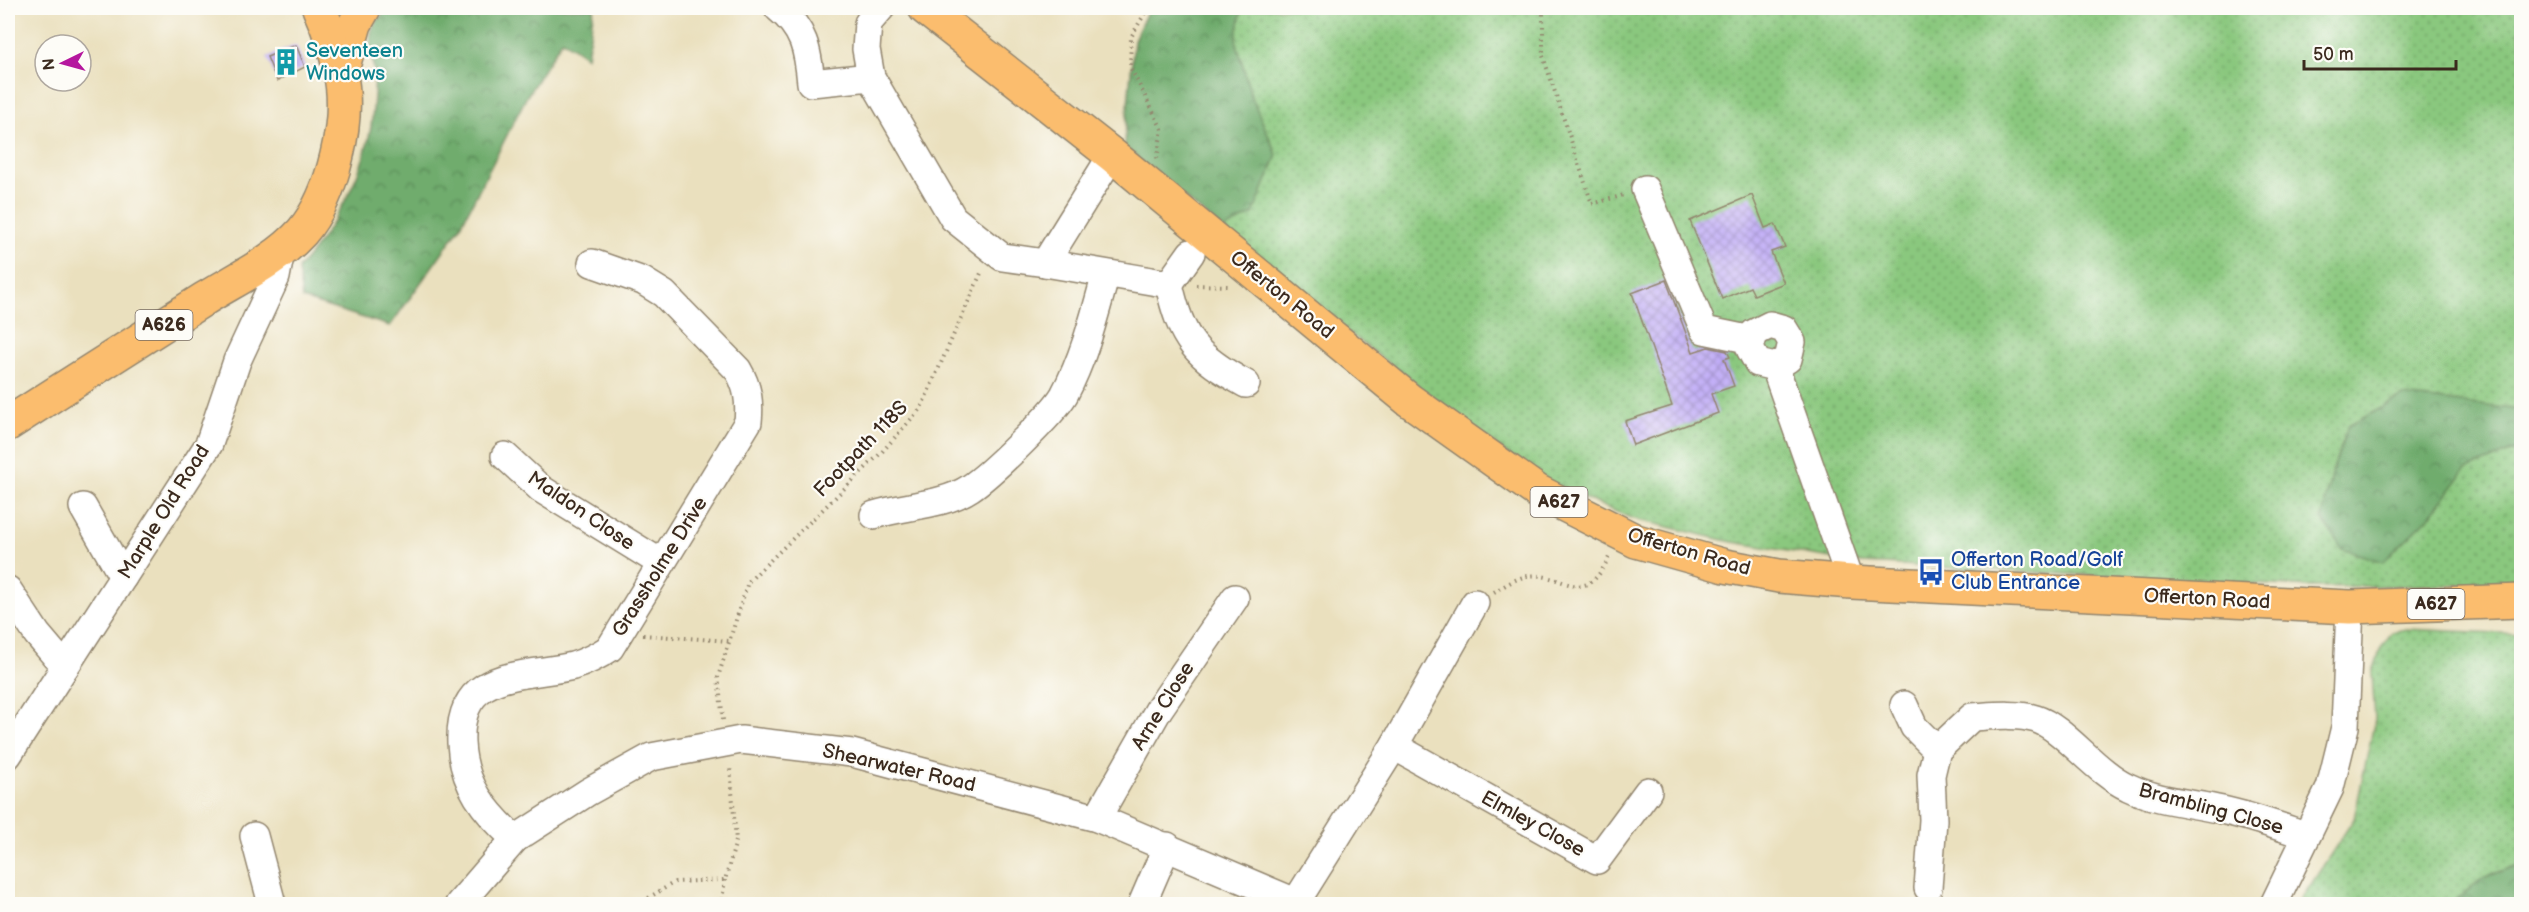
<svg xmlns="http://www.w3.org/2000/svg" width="2529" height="912" font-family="'Balsamiq Sans',sans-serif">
<defs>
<pattern id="grass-dots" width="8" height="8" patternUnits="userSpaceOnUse" patternTransform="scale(1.5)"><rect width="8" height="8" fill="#8ac87e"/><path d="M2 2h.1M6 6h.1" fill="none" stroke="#72a367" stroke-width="1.8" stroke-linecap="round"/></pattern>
<pattern id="forest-crowns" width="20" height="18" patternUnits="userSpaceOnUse" patternTransform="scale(1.5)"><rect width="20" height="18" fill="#6fac6d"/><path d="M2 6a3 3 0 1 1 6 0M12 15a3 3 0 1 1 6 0" fill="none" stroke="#5c8c59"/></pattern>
<pattern id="building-cross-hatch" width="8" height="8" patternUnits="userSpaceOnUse" patternTransform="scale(1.5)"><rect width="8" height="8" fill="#c0acf7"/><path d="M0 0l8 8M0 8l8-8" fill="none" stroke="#9d8cc7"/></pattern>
</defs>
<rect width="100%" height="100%" fill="#fdfcf7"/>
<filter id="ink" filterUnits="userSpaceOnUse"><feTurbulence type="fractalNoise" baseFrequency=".0167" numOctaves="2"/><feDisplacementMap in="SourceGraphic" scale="12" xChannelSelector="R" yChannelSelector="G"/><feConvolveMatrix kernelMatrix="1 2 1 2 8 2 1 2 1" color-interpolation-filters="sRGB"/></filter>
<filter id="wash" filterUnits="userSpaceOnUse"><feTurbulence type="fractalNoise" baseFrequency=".008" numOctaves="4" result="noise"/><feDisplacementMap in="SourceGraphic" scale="24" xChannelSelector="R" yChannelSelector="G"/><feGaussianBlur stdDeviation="1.35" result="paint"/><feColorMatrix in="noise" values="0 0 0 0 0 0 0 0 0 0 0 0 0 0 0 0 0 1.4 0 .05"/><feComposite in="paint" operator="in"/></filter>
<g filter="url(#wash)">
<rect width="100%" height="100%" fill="#eae0be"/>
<g fill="url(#grass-dots)" stroke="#62794e" stroke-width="1.5">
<polygon points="1149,8 2521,8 2521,584 2312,587 1863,563 1732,542 1631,518 1540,479 1314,306 1223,230 1134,40"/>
<polygon points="2406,629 2521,634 2521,864 2483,878 2451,904 2298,904 2354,819 2375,719 2372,674 2381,648 2392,632"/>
</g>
<g fill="url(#forest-crowns)" stroke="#556b46" stroke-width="1.5">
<path d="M390,8H594L587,57L562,40L527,96L459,229L390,326L302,299L298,269C335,225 369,169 373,109C374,98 375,84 374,73C372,44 361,29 390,8Z"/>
<polygon points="1149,8 1242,8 1236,40 1251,96 1277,155 1253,214 1223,230 1124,147 1134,40"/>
<polygon points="2403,396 2521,410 2521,448 2465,470 2431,515 2383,562 2342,549 2322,518 2331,475 2348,426"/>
<polygon points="2521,864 2521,904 2451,904 2483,878"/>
</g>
<g id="blocks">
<g fill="url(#building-cross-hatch)">
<polygon points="296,45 305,67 277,81 267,57"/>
<polygon points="1752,195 1765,228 1775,224 1785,247 1771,252 1784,283 1754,295 1750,287 1722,299 1690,221"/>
<polygon points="1666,280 1693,352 1708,347 1727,351 1730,357 1724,359 1734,386 1711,394 1718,413 1633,445 1625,421 1672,406 1632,293"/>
</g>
</g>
</g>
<g filter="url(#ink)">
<use href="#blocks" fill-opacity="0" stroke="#92856e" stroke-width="1.5"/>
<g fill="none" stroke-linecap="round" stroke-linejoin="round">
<defs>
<g id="minor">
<path d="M778,8C804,29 808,50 811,83L871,77"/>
<polyline points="881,8 868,23 866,49 871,77 953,218 1002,257 1045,263 1112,155"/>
<polyline points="1645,189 1704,330 1752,340"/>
<polyline points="1045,263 1169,284 1191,253"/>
<path d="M1169,284C1181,340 1196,357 1246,384"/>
<polyline points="1775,367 1788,359 1792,342 1784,329 1770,325 1754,333 1750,349 1758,363 1775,367 1851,582"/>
<polyline points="505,456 541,489 661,563"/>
<polyline points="83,507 123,577"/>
<path d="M874,515C905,505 943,506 970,488C990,475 1053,414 1064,395C1084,358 1095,314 1106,274"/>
<polyline points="8,590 37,634 65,667"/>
<polyline points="1904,705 1914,727 1937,750"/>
<polyline points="1394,746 1597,860 1648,791"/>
<polyline points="8,755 209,444 237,361 276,277 281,251"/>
<polyline points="1097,818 1159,709 1235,598"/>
<polyline points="254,836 272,904"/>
<path d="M515,839C485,812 463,785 461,743C458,669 520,678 573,666C586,662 598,656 610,648L748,422C750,402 748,387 738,370L664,294L643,281L592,263"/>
<path d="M1928,888L1933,820L1931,775L1937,750L1972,717C1991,716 2017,713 2036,719C2063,727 2096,773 2128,787C2157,801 2191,803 2222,810C2250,816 2278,826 2305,835"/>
<polyline points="1296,902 1394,746 1475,603"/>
<polyline points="459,904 515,839 588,792 651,757 741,740 852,753 1097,818 1300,904"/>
<polyline points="1142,904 1167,846"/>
<polyline points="2274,904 2330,788 2345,727 2350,607"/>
</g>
<g id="major">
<polyline points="925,8 1112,155 1409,400 1537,491 1636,541 1725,566 1779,576 1851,582 2350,607 2522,601"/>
<polyline points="341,74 355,24 364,8"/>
<path d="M8,424C73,382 138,341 204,299C236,279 276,261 302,232C333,196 351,119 340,72C336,51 328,28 319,8"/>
</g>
</defs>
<use href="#minor" stroke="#92856e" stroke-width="30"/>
<use href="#major" stroke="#92856e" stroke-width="36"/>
<g stroke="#92856e" stroke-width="4" stroke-dasharray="1.5 4.5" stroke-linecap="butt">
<polyline points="1148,8 1131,37 1130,67 1162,129 1157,159"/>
<polyline points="1543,8 1543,56 1592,204 1624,195"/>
<polyline points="1196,285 1230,286"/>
<path d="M1494,592C1504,586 1516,578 1528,576C1564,571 1584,612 1610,555"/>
<polyline points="643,635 729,641"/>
<polyline points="723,720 718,677 748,582 881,453 921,408 982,271"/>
<polyline points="725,880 722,900 745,904"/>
<polyline points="638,904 675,882 725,880 736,841 730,766"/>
</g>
<use href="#minor" stroke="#fff" stroke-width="27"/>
<use href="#major" stroke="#fbbd6e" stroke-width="33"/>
</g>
</g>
<defs>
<symbol id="building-bare" viewBox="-9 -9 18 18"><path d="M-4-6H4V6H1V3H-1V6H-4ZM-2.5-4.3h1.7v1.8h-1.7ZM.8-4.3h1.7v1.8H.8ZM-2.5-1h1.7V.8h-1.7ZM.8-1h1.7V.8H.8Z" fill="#0f9aa8" stroke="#fdfcf7" stroke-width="2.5" paint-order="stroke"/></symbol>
<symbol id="bus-bare" viewBox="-9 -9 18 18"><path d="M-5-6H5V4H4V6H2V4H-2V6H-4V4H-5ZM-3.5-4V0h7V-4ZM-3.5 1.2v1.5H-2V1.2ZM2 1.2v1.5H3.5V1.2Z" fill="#1a4fb4" stroke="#fdfcf7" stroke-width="2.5" paint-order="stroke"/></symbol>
</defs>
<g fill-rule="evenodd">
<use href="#building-bare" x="267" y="43" width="38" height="38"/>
<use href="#bus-bare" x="1912" y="553" width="38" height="38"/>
</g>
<g text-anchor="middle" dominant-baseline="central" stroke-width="4.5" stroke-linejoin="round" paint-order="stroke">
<g fill="#fdfcf7" stroke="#75695f" stroke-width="1.5">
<rect x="135.5" y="310" width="57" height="30" rx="4.5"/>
<rect x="1530.5" y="487" width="57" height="30" rx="4.5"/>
<rect x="2407.5" y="589" width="57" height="30" rx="4.5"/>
</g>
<g font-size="18" font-weight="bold" fill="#3b2a1e">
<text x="164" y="325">A626</text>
<text x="1559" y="502">A627</text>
<text x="2436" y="604">A627</text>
</g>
<g font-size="20" fill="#0d838f" stroke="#fdfcf7" text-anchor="start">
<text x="306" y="51">Seventeen<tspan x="306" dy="23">Windows</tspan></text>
</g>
<g font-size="20" fill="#3b2a1e" stroke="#fdfcf7">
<text transform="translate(1282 295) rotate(39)">Offerton Road</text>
<text transform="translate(861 449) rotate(-46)">Footpath 118S</text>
<text transform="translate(581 511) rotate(34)">Maldon Close</text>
<text transform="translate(164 512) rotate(-58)">Marple Old Road</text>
<text transform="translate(1689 552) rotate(16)">Offerton Road</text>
<text transform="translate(660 567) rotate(-58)">Grassholme Drive</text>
<text transform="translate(2207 599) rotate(3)">Offerton Road</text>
<text transform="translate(1163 706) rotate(-58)">Arne Close</text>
<text transform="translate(899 768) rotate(13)">Shearwater Road</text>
<text transform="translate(2211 809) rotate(15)">Brambling Close</text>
<text transform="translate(1533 824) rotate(29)">Elmley Close</text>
</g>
<g font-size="20" fill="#164399" stroke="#fdfcf7" text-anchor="start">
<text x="1951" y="560">Offerton Road/Golf<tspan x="1951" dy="23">Club Entrance</tspan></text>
</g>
</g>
<rect width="2529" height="912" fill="none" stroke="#fdfcf7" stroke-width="30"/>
<g transform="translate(63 63) rotate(265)"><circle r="28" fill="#fdfcf7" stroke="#afa8a0" stroke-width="1.5"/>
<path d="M0-4.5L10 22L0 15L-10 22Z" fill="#b5179e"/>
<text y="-9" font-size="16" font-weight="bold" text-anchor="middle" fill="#3b2a1e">N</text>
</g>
<path d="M2304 60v9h152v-9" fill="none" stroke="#3b2a1e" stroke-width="3"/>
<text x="2313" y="60" font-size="18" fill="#3b2a1e" stroke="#fdfcf7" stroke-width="4.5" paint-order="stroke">50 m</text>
</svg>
